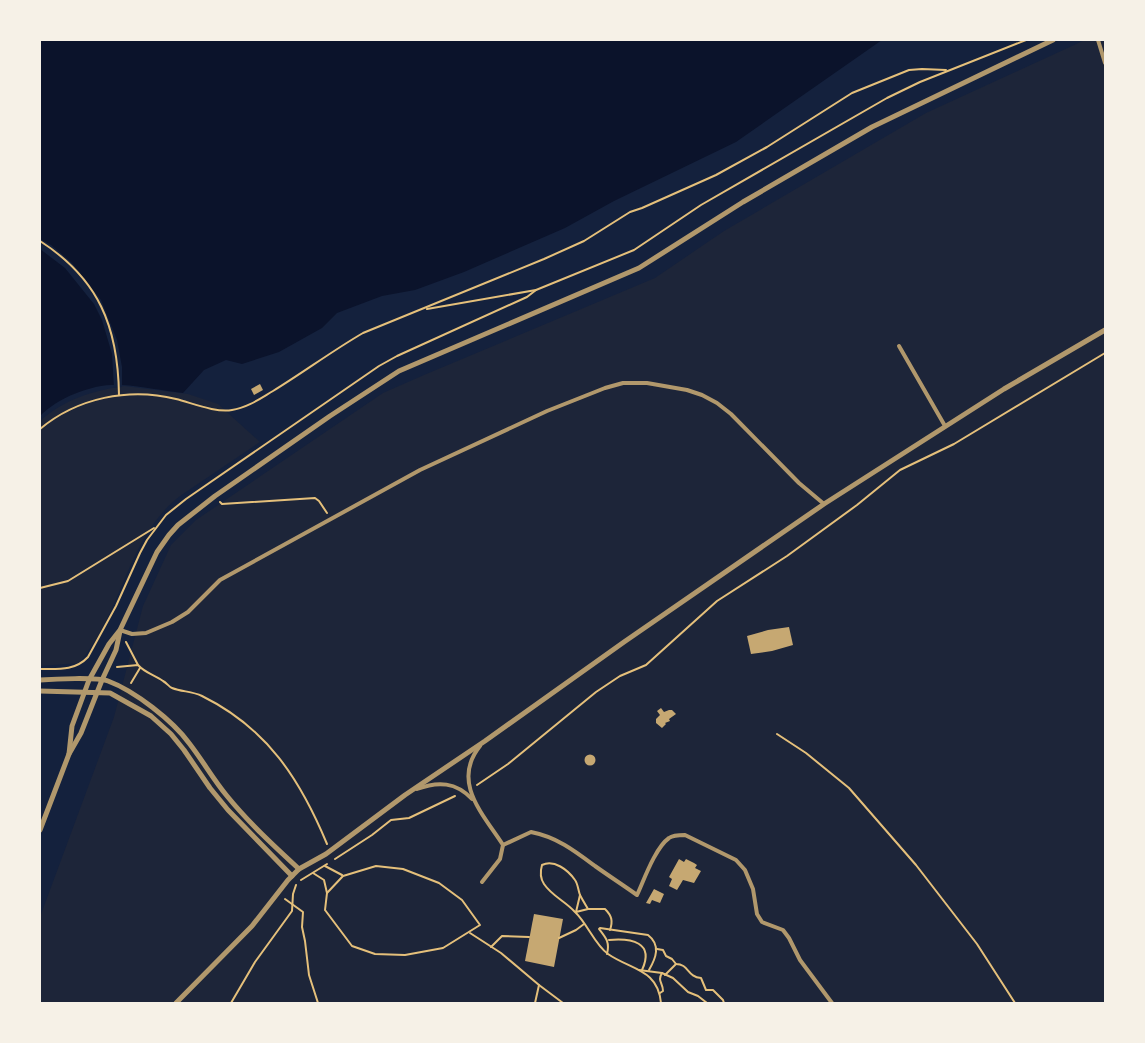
<svg xmlns="http://www.w3.org/2000/svg" width="1145" height="1043" font-family="Rubik,sans-serif">
<rect width="100%" height="100%" fill="#14213d"/>
<g fill="#1d2539">
<polygon points="1085,40 1105,40 1105,1003 40,1003 40,917 114,717 143,606 171,545 196,520 383,393 424,375 655,278 724,231 926,113"/>
<path d="M124,386L188,394L218,404L260,442L180,496C135,531 126,587 99,634C93,644 86,654 80,663L40,666V421C65,399 92,391 124,386Z"/>
</g>
<path fill="#0b132b" d="M40,40H882L736,142L614,201L565,228L464,272L415,290L382,296L337,313L322,328L279,352L242,364L226,360L204,370L183,393C163,391 142,386 122,385C94,383 59,397 40,416Z"/>
<polygon fill="#14213d" points="40,239 51,245 72,263 101,300 117,340 122,367 122,387 114,388 112,354 102,320 94,304 65,268 40,249"/>
<g fill="#c6a872">
<polygon points="260,384 263,390 254,395 251,389"/>
<polygon points="789,627 793,645 772,651 751,654 747,636 768,630"/>
<polygon points="661,708 664,712 669,710 672,710 676,714 669,719 670,721 665,723 666,724 662,728 656,723 656,719 660,715 657,711"/>
<circle cx="590" cy="760" r="5.5"/>
<polygon points="679,859 684,862 686,859 694,863 697,865 695,868 701,871 694,883 683,880 677,890 669,886 672,879 669,877"/>
<polygon points="654,889 664,894 660,903 652,900 650,904 646,903"/>
<polygon points="534,914 563,919 554,967 525,961"/>
</g>
<g fill="none" stroke-linecap="round" stroke-linejoin="round">
<g stroke="#e5c07b" stroke-width="2">
<path d="M40,241C99,279 118,327 119,395"/>
<polyline points="427,309 536,290"/>
<path d="M40,429C77,398 129,387 176,399C192,403 216,413 232,410C247,408 261,398 273,391C304,372 332,351 363,333L544,259L584,241L630,212L642,208L716,175L767,147L852,93L909,70L922,69L946,70"/>
<polyline points="220,502 222,504 315,498 319,501 327,513"/>
<polyline points="40,588 68,581 154,528"/>
<polyline points="126,642 138,665"/>
<path d="M117,667L138,665C145,673 155,675 163,681C167,683 169,687 172,688C182,692 192,691 202,696C267,728 300,779 327,844"/>
<path d="M40,669C58,669 75,671 88,657L116,606L140,553L147,540L166,515L186,499L379,366L397,356L527,297L536,290L634,250L701,205L887,98L920,82L1026,40"/>
<polyline points="131,683 140,668"/>
<polyline points="777,734 806,753 849,788 916,865 977,944 1015,1003"/>
<polyline points="477,785 508,764 596,692 620,676 646,665 717,601 787,556 857,505 900,470 954,444 1105,353"/>
<polyline points="335,859 372,835 391,820 409,818 455,796"/>
<polyline points="325,866 342,875"/>
<polygon points="376,866 403,869 439,883 462,900 480,925 443,948 405,955 375,954 352,946 325,910 327,893 343,876"/>
<polyline points="313,873 324,880 327,893"/>
<polyline points="301,880 327,864"/>
<polyline points="580,895 576,912 588,909"/>
<polyline points="285,899 303,912 302,927 305,941 309,975 318,1003"/>
<path d="M610,930C613,921 612,916 605,909H588C585,904 582,899 580,895C578,890 578,884 575,880C568,870 554,859 542,865C540,872 540,878 544,884C552,896 565,901 575,912C587,923 595,945 608,954C631,970 658,969 661,1003"/>
<polyline points="470,933 501,953 539,985 563,1003"/>
<polyline points="559,938 576,930 584,924"/>
<path d="M609,940C631,938 655,942 642,970"/>
<polyline points="491,947 502,936 529,937"/>
<path d="M657,949L663,950L666,956L672,959L676,964C689,964 687,977 701,978L706,990H713L723,1000L724,1003"/>
<path d="M607,954C610,942 606,938 599,929L600,928L648,935C661,945 656,958 649,970"/>
<polyline points="639,970 662,973 673,978 688,992 698,996 707,1003"/>
<polyline points="665,975 676,964"/>
<path d="M660,993L663,991C663,983 657,981 662,973"/>
<polyline points="231,1003 255,962 292,911 293,894 296,885"/>
<polyline points="535,1003 539,985"/>
</g>
<g stroke="#b1986c" stroke-width="4">
<polyline points="1098,40 1105,63"/>
<polyline points="899,346 945,426"/>
<polyline points="120,630 132,634 146,633 172,622 188,612 220,580 420,470 547,411 605,388 623,383 647,383 687,390 702,395 717,403 731,414 799,483 824,504"/>
<path d="M480,746C451,782 483,814 503,845L500,859L482,882"/>
<path d="M417,789C438,781 456,782 472,799"/>
<path d="M503,845L531,832C557,837 575,851 595,866C609,876 623,885 637,895C644,880 655,848 669,838C673,835 679,835 685,835L736,860L745,870L753,889L757,914L762,922L783,930L789,938L800,960L832,1003"/>
</g>
<g stroke="#b1986c" stroke-width="5">
<path d="M40,680C54,679 97,677 108,681C135,691 173,721 189,743C203,761 213,779 227,796C249,823 274,846 299,869"/>
<polyline points="40,691 110,693 151,716 171,734 184,750 210,788 228,810 292,876"/>
<polyline points="69,754 72,726 89,680 109,644 120,630 157,552 169,535 178,525 215,496 330,416 399,371 639,268 743,202 872,127 1053,40"/>
<polyline points="40,830 69,754 81,733 102,680 116,650 120,631"/>
<polyline points="176,1003 252,926 288,880 299,869 326,854 405,795 485,741 624,642 824,504 1004,389 1105,330"/>
</g>
</g>
<rect width="1145" height="1043" fill="none" stroke="#f6f1e7" stroke-width="82"/>
</svg>
